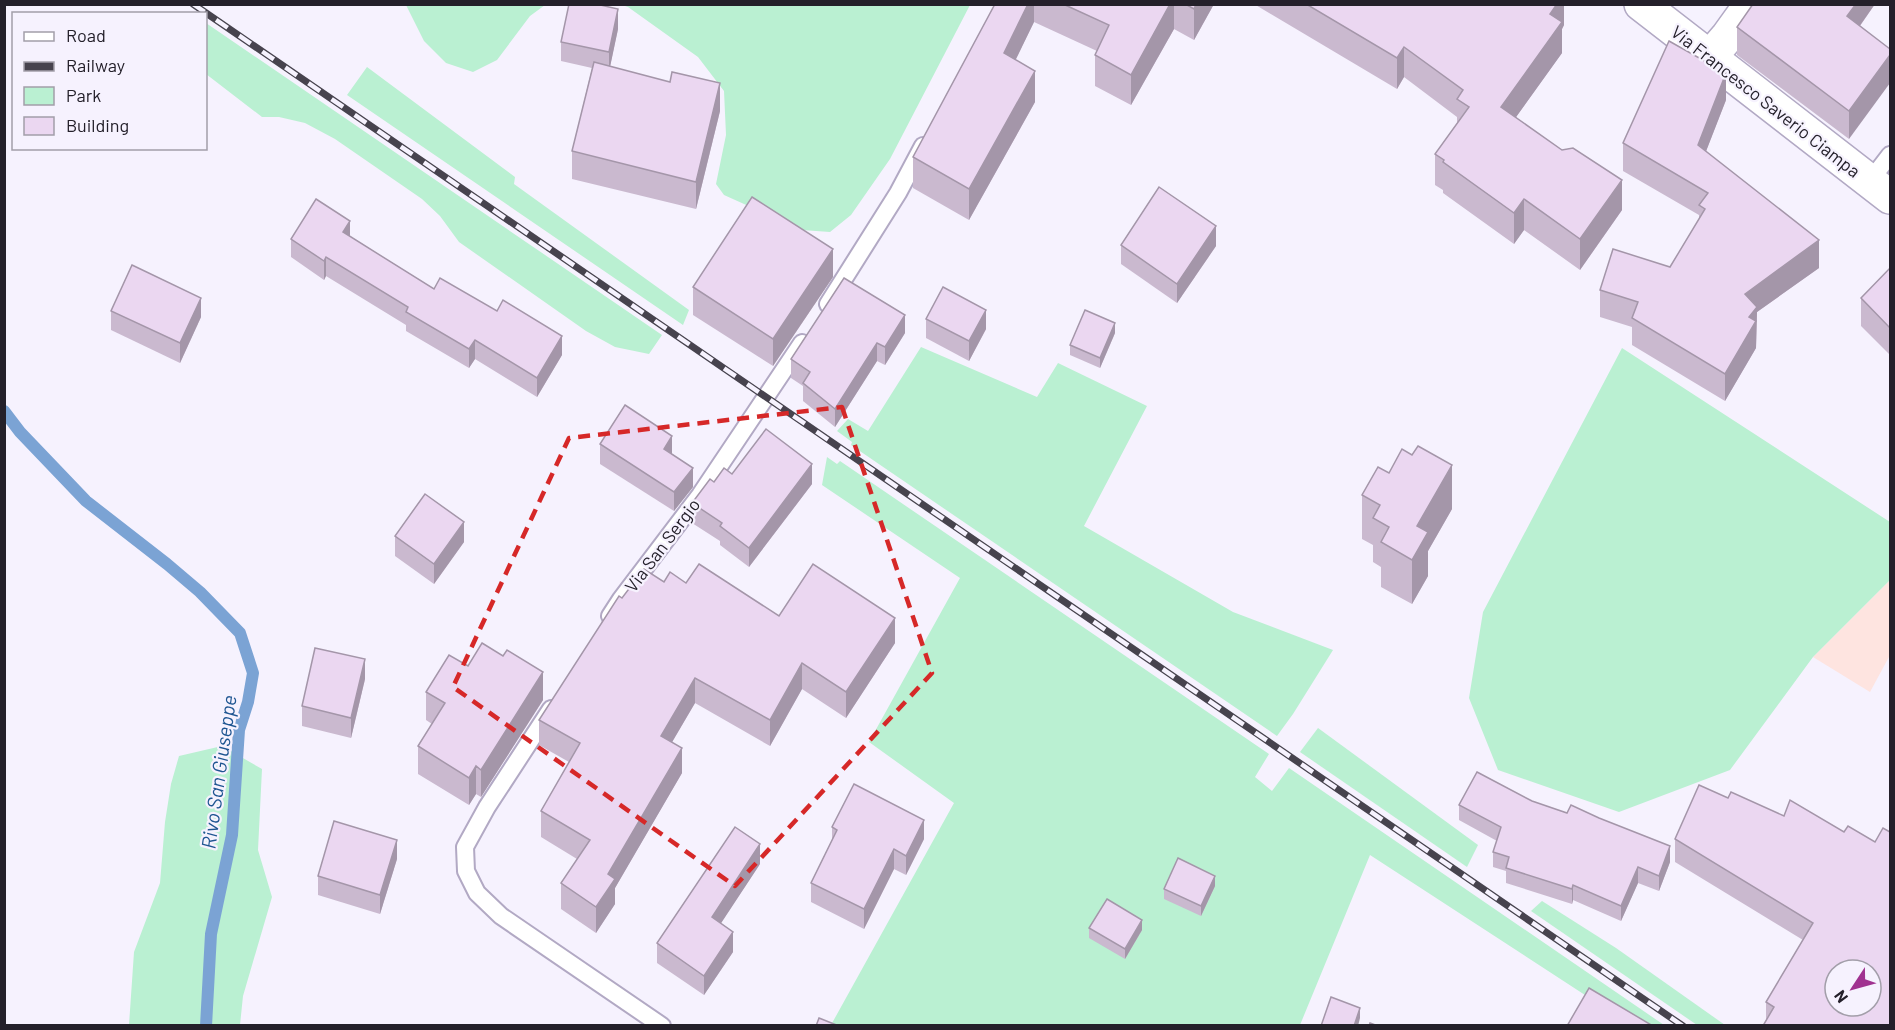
<svg xmlns="http://www.w3.org/2000/svg" width="1895" height="1030" font-family="Barlow,sans-serif">
<rect width="100%" height="100%" fill="#f6f2fe"/>
<polygon fill="#fee4e0" points="1890,580 1890,655 1870,692 1813,657"/>
<g fill="#baf0d2">
<polygon points="406,5 545,5 530,16 497,60 473,72 446,63 424,41"/>
<polygon points="622,5 970,5 890,159 851,215 830,232 802,230 724,195 716,184 726,135 724,91 698,57 628,7"/>
<polygon points="206,23 662,335 649,354 615,347 586,331 459,242 440,216 422,199 335,139 305,123 279,117 262,117 206,74"/>
<polygon points="367,67 515,177 514,184 689,310 683,325 347,95"/>
<polygon points="921,347 1037,397 1058,363 1147,406 1084,526 1233,612 1333,650 1293,714 1277,736 851,445 852,442 837,431 848,419 868,431"/>
<polygon points="1622,348 1890,522 1890,580 1813,657 1730,770 1619,812 1498,770 1469,698 1483,612"/>
<polygon points="827,457 837,464 840,461 1269,754 1255,777 1272,791 1289,768 1664,1025 1631,1025 1370,855 1300,1025 831,1025 954,803 869,742 960,578 822,485"/>
<polygon points="1318,728 1478,845 1467,867 1300,752"/>
<polygon points="222,746 262,769 258,850 272,897 243,996 240,1025 129,1025 134,952 160,883 165,822 171,784 179,756"/>
<polygon points="1542,901 1616,948 1725,1025 1697,1025 1531,911"/>
</g>
<g fill="none" stroke-linecap="round" stroke-linejoin="round">
<polyline stroke="#7ba3d4" stroke-width="12" points="4,411 20,432 86,501 167,564 200,592 240,633 253,673 248,702 239,730 232,835 211,934 206,1026"/>
<defs>
<g id="service">
<polyline points="1870,181 1890,155"/>
<polyline points="828,304 898,193 923,146"/>
<polyline points="610,616 621,599 700,495 802,343"/>
<polyline points="551,709 487,807 465,847 466,871 477,893 501,916 662,1026"/>
</g>
<g id="minor">
<polyline points="1641,4 1890,197"/>
<polyline points="1710,57 1728,36 1751,4"/>
</g>
</defs>
<use href="#service" stroke="#b2a9c4" stroke-width="20"/>
<use href="#minor" stroke="#b2a9c4" stroke-width="36"/>
<use href="#service" stroke="#fff" stroke-width="16"/>
<use href="#minor" stroke="#fff" stroke-width="33"/>
<defs>
<polyline id="rail" points="193,4 1683,1026"/>
</defs>
<use href="#rail" stroke="#47434e" stroke-width="7"/>
<use href="#rail" stroke="#f6f2fe" stroke-width="4.5" stroke-dasharray="14" stroke-linecap="butt"/>
</g>
<g fill="#cab9cf">
<polygon points="995,4 1214,4 1194,40 1174,29 1131,105 1095,86 1095,55 1097,51 1034,22 1015,60 1035,102 969,220 913,188 913,157"/>
<polygon points="1254,4 1564,4 1564,25 1562,29 1562,53 1516,117 1622,210 1580,270 1524,230 1514,244 1443,193 1443,190 1435,185 1435,154 1457,123 1457,117 1404,77 1397,89"/>
<polygon points="1875,4 1860,26 1849,139 1737,55 1737,27"/>
<polygon points="618,29 610,66 720,111 696,209 572,179 572,151 592,68 561,61 561,42"/>
<polygon points="1726,100 1706,151 1819,268 1757,312 1756,348 1725,401 1632,345 1632,327 1600,317 1600,290 1670,267 1699,219 1699,215 1623,171 1623,143"/>
<polygon points="350,236 434,289 562,355 537,397 475,359 469,368 406,331 406,325 326,276 324,280 291,257 291,239"/>
<polygon points="1121,245 1216,246 1177,303 1121,264"/>
<polygon points="1890,268 1890,355 1861,326 1861,298"/>
<polygon points="833,277 773,366 693,315 693,287"/>
<polygon points="111,311 201,317 180,363 111,330"/>
<polygon points="926,319 986,329 969,361 926,338"/>
<polygon points="905,333 885,365 877,361 835,427 803,401 803,386 791,378 791,359"/>
<polygon points="1115,333 1100,368 1070,355 1070,345"/>
<polygon points="600,444 672,455 693,487 674,511 600,464"/>
<polygon points="732,474 812,484 749,567 720,545 720,541 692,523 692,503 714,482"/>
<polygon points="1362,495 1452,509 1428,551 1428,576 1412,604 1381,587 1381,567 1373,562 1373,545 1362,539"/>
<polygon points="395,536 464,542 434,584 395,556"/>
<polygon points="664,582 686,583 779,616 895,643 846,718 802,689 770,746 695,703 672,742 682,773 615,888 615,904 596,933 561,909 561,883 577,859 541,837 541,811 569,762 539,745 539,720 622,598"/>
<polygon points="468,666 543,700 481,797 476,794 469,805 418,774 418,746 432,724 426,720 426,692"/>
<polygon points="365,679 351,738 302,726 302,706"/>
<polygon points="1728,798 1784,816 1844,832 1890,1026 1764,1026 1766,1020 1766,1002 1803,940 1675,862 1675,839"/>
<polygon points="1532,801 1670,862 1659,891 1638,883 1621,921 1573,900 1572,904 1506,883 1506,871 1493,867 1493,852 1497,841 1459,820 1459,805"/>
<polygon points="832,827 924,839 906,875 894,869 864,929 811,902 811,883 832,840"/>
<polygon points="397,859 380,914 318,895 318,876"/>
<polygon points="760,864 720,924 733,952 704,995 657,963 657,943"/>
<polygon points="1215,886 1201,916 1164,899 1164,889"/>
<polygon points="1089,928 1142,930 1125,959 1089,938"/>
</g>
<g fill="#a496a9">
<polygon points="1028,4 1034,4 1034,22 1004,84 1004,53"/>
<polygon points="1170,4 1174,4 1174,29 1131,105 1131,75"/>
<polygon points="1196,4 1214,4 1194,40 1194,9"/>
<polygon points="1557,4 1564,4 1564,25 1562,29 1562,53 1501,138 1501,107 1550,14"/>
<polygon points="1856,4 1875,4 1847,44 1847,16"/>
<polygon points="618,9 618,29 609,72 609,52"/>
<polygon points="1404,47 1404,77 1397,89 1397,58"/>
<polygon points="1890,55 1890,83 1849,139 1849,111"/>
<polygon points="1035,71 1035,102 969,220 969,189"/>
<polygon points="1726,73 1726,100 1698,172 1698,145"/>
<polygon points="720,83 720,111 696,209 696,182"/>
<polygon points="1622,180 1622,210 1580,270 1580,239"/>
<polygon points="1524,199 1524,230 1514,244 1514,213"/>
<polygon points="350,221 350,240 343,232"/>
<polygon points="1216,226 1216,246 1177,303 1177,284"/>
<polygon points="1819,240 1819,268 1757,312 1756,348 1725,401 1725,374 1745,294"/>
<polygon points="833,249 833,277 773,366 773,339"/>
<polygon points="326,257 326,276 324,280 324,261"/>
<polygon points="201,298 201,317 180,363 180,343"/>
<polygon points="986,310 986,329 969,361 969,341"/>
<polygon points="905,315 905,333 885,365 885,347"/>
<polygon points="1115,323 1115,333 1100,368 1100,358"/>
<polygon points="562,336 562,355 537,397 537,378"/>
<polygon points="475,340 475,359 469,368 469,349"/>
<polygon points="877,343 877,361 835,427 835,409"/>
<polygon points="672,436 672,455 664,449"/>
<polygon points="812,464 812,484 749,567 749,548"/>
<polygon points="1452,465 1452,509 1428,551 1428,576 1412,604 1412,560 1417,526"/>
<polygon points="693,468 693,487 674,511 674,492"/>
<polygon points="464,522 464,542 434,584 434,564"/>
<polygon points="895,618 895,643 846,718 846,692"/>
<polygon points="365,659 365,679 351,738 351,718"/>
<polygon points="802,663 802,689 770,746 770,720"/>
<polygon points="543,672 543,700 481,797 481,770"/>
<polygon points="695,678 695,703 661,761 661,736"/>
<polygon points="682,748 682,773 615,888 615,904 596,933 596,907 608,874"/>
<polygon points="476,766 476,794 469,805 469,778"/>
<polygon points="924,820 924,839 906,875 906,856"/>
<polygon points="397,840 397,859 380,914 380,895"/>
<polygon points="760,844 760,864 712,937 712,917"/>
<polygon points="1670,846 1670,862 1659,891 1659,876"/>
<polygon points="894,849 894,869 864,929 864,909"/>
<polygon points="1638,867 1638,883 1621,921 1621,906"/>
<polygon points="1215,876 1215,886 1201,916 1201,906"/>
<polygon points="1573,885 1573,900 1572,904 1572,889"/>
<polygon points="1142,920 1142,930 1125,959 1125,949"/>
<polygon points="733,932 733,952 704,995 704,976"/>
<polygon points="1360,1008 1360,1018 1358,1026 1354,1026"/>
</g>
<g fill="#ebd7f1" stroke="#a496a9" stroke-width="1.5" fill-rule="evenodd">
<polygon points="569,4 596,4 618,9 609,52 561,42"/>
<polygon points="995,4 1028,4 1004,53 1035,71 969,189 913,157"/>
<polygon points="1063,4 1170,4 1131,75 1095,55 1109,25"/>
<polygon points="1185,4 1196,4 1194,9"/>
<polygon points="1306,4 1557,4 1550,14 1562,22 1501,107 1562,150 1573,148 1622,180 1580,239 1524,199 1514,213 1443,162 1444,160 1435,154 1469,107 1457,99 1463,90 1404,47 1397,58"/>
<polygon points="1753,4 1856,4 1847,16 1890,49 1890,55 1849,111 1737,27"/>
<polygon points="1669,41 1726,73 1698,145 1819,240 1745,294 1757,307 1749,317 1756,321 1725,374 1632,318 1638,302 1600,290 1613,249 1670,267 1705,209 1699,205 1708,193 1623,143"/>
<polygon points="594,62 670,82 672,72 720,83 696,182 572,151"/>
<polygon points="1159,187 1216,226 1177,284 1121,245"/>
<polygon points="752,197 833,249 773,339 693,287"/>
<polygon points="316,199 350,221 343,232 434,289 440,278 497,311 503,300 562,336 537,378 475,340 469,349 406,312 408,307 326,257 324,261 291,239"/>
<polygon points="132,265 201,298 180,343 111,311"/>
<polygon points="1890,268 1890,328 1861,298"/>
<polygon points="844,278 905,315 885,347 877,343 835,409 803,383 810,372 791,359"/>
<polygon points="943,287 986,310 969,341 926,319"/>
<polygon points="1085,310 1115,323 1100,358 1070,345"/>
<polygon points="625,405 672,436 664,449 693,468 674,492 600,444"/>
<polygon points="766,429 812,464 749,548 720,526 722,523 692,503 710,479 714,482 724,468 732,474"/>
<polygon points="1418,446 1452,465 1417,526 1428,532 1412,560 1381,542 1389,527 1373,518 1380,505 1362,495 1378,467 1389,473 1402,449 1412,455"/>
<polygon points="425,494 464,522 434,564 395,536"/>
<polygon points="699,564 779,616 813,564 895,618 846,692 802,663 770,720 695,678 661,736 682,748 608,874 615,879 596,907 561,883 590,840 541,811 580,743 539,720 619,596 622,598 644,569 664,582 670,572 686,583"/>
<polygon points="482,643 503,656 507,650 543,672 481,770 476,766 469,778 418,746 445,703 426,692 449,655 468,666"/>
<polygon points="315,648 365,659 351,718 302,706"/>
<polygon points="1477,772 1532,801 1567,813 1571,805 1599,818 1670,846 1659,876 1638,867 1621,906 1573,885 1572,889 1506,868 1509,857 1493,852 1501,827 1459,805"/>
<polygon points="854,784 924,820 906,856 894,849 864,909 811,883 837,830 832,827"/>
<path d="M1699,785L1728,798L1731,792L1784,816L1790,800L1844,832L1848,826L1875,842L1883,828L1890,832V1026H1767L1764,1024L1774,1007L1766,1002L1813,923L1675,839ZM1835,970H1871V1006H1835Z"/>
<polygon points="334,821 397,840 380,895 318,876"/>
<polygon points="735,827 760,844 712,917 733,932 704,976 657,943"/>
<polygon points="1178,858 1215,876 1201,906 1164,889"/>
<polygon points="1107,899 1142,920 1125,949 1089,928"/>
<polygon points="1589,988 1653,1026 1567,1026"/>
<polygon points="1331,997 1360,1008 1354,1026 1321,1026"/>
<polygon points="819,1018 839,1026 816,1026"/>
<polygon points="1370,1023 1378,1026 1369,1026"/>
</g>
<path fill="none" stroke="#d62828" stroke-width="4.5" stroke-dasharray="12 8" stroke-linejoin="round" d="M842,407L932,673L735,886L453,687L569,438Z"/>
<g text-anchor="middle" dominant-baseline="central" stroke-width="4.5" stroke-linejoin="round" paint-order="stroke">
<g font-size="18" fill="#24202a" stroke="#f6f2fe">
<text transform="translate(1766 101) rotate(38)">Via Francesco Saverio Ciampa</text>
<text transform="translate(662 545) rotate(-53)">Via San Sergio</text>
</g>
<g font-size="20" font-style="italic" fill="#1e5591" stroke="#f6f2fe">
<text transform="translate(218 772) rotate(-82)">Rivo San Giuseppe</text>
</g>
</g>
<rect width="1895" height="1030" fill="none" stroke="#24202a" stroke-width="12"/>
<rect x="12" y="12" width="195" height="138" fill="#f6f2fe" stroke="#a29ea9" stroke-width="1.5"/>
<rect x="24" y="32" width="30" height="9" fill="#ffffff" stroke="#a29ea9" stroke-width="1.5"/>
<text x="66" y="42" font-size="18" fill="#24202a">Road</text>
<rect x="24" y="62" width="30" height="9" fill="#47434e" stroke="#a29ea9" stroke-width="1.5"/>
<text x="66" y="72" font-size="18" fill="#24202a">Railway</text>
<rect x="24" y="87" width="30" height="18" fill="#baf0d2" stroke="#a29ea9" stroke-width="1.5"/>
<text x="66" y="102" font-size="18" fill="#24202a">Park</text>
<rect x="24" y="117" width="30" height="18" fill="#ebd7f1" stroke="#a29ea9" stroke-width="1.5"/>
<text x="66" y="132" font-size="18" fill="#24202a">Building</text>
<g transform="translate(1853 988) rotate(234)"><circle r="28" fill="#f6f2fe" stroke="#a29ea9" stroke-width="1.5"/>
<path d="M0-4.5L10 22L0 15L-10 22Z" fill="#a03290"/>
<text y="-9" font-size="16" font-weight="bold" text-anchor="middle" fill="#24202a">N</text>
</g>
</svg>
